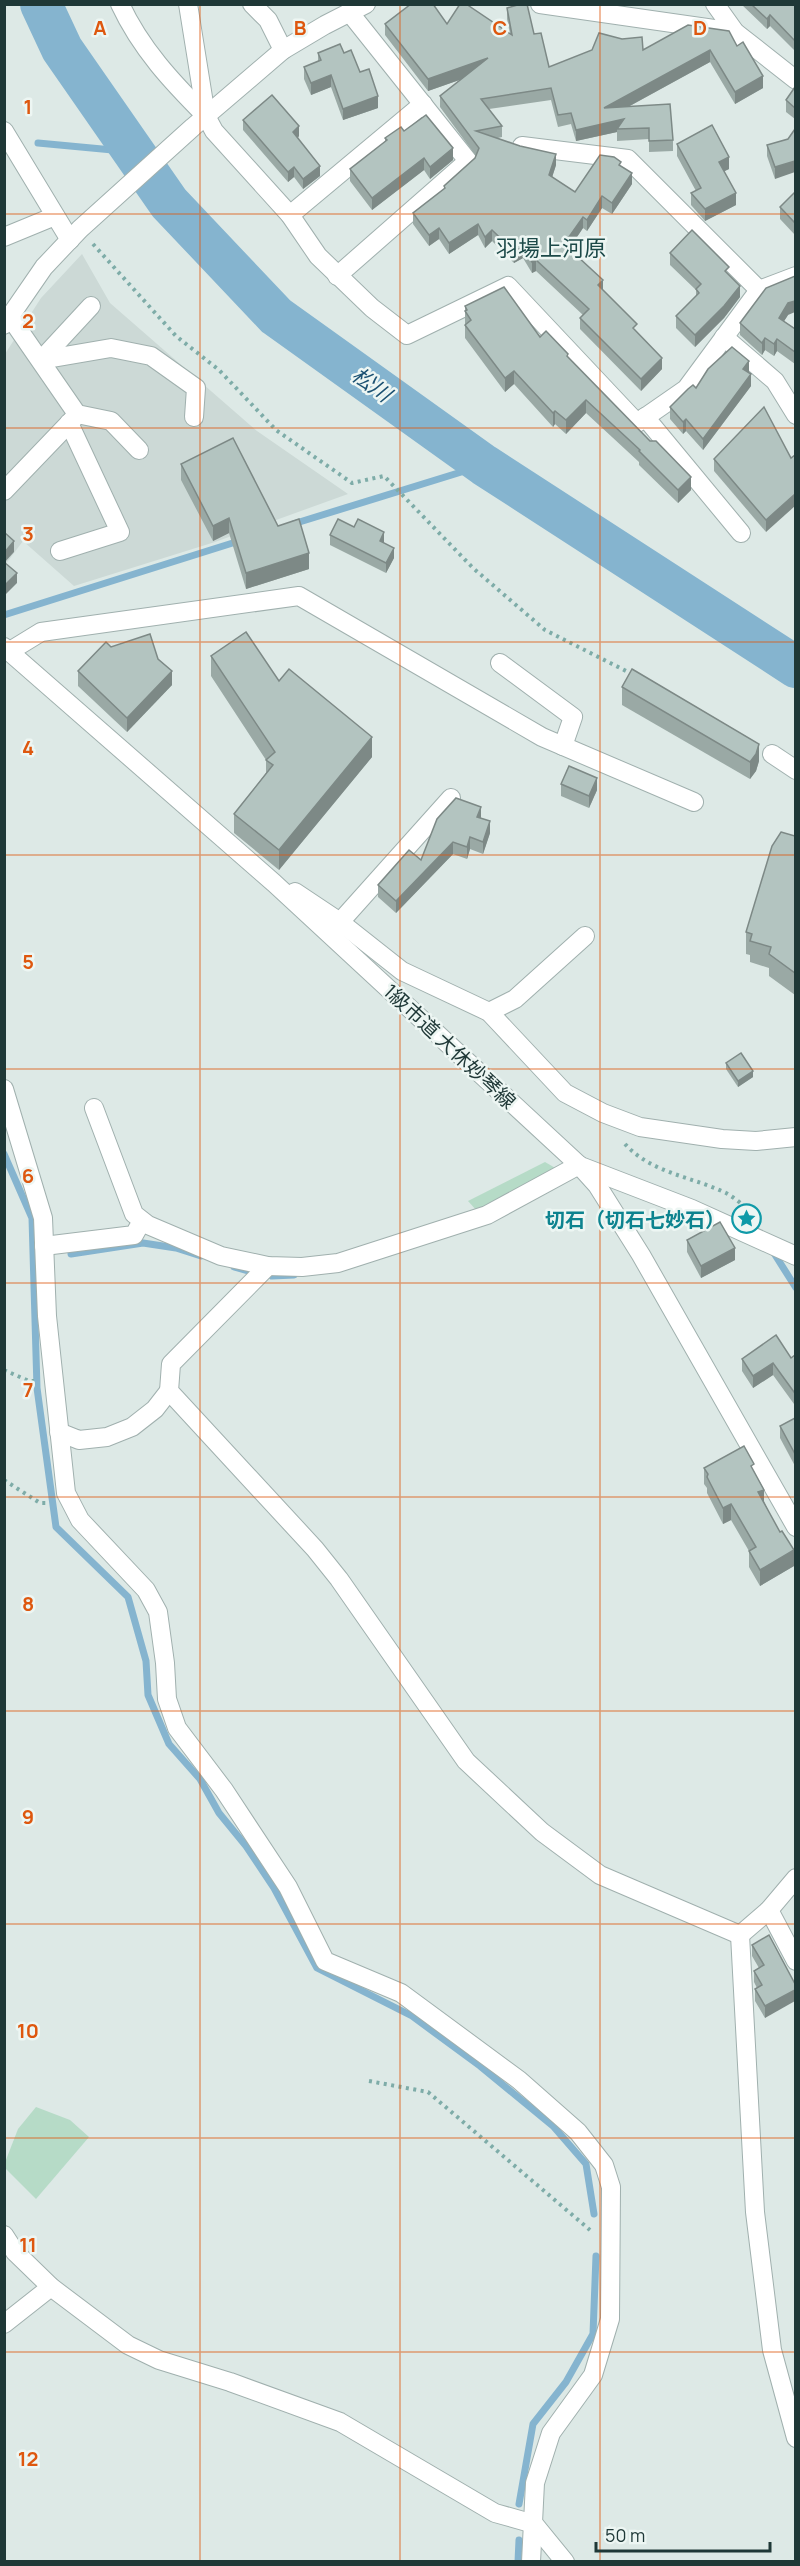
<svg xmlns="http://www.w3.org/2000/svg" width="800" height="2566" font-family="Manrope,'Noto Sans JP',sans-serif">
<rect width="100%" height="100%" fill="#dde9e6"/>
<polygon fill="#ccd9d6" points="82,254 110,303 257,431 348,494 215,542 74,586 23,541 5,565 5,354 41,298"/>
<g fill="#b6dbc7">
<polygon points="545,1162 557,1169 477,1211 468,1201"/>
<polygon points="36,2107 70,2120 89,2137 36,2199 5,2168 4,2165 18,2129"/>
</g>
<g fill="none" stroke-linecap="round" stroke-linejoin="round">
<g stroke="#85b4cf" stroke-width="7">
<polyline points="38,143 134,152"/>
<polyline points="293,524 484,465"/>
<polyline points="4,615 239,541"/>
<polyline points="4,1154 32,1218 37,1388 56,1527 128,1597 146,1661 148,1695 169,1744 200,1779 219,1813 246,1846 274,1888 317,1968 412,2016 480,2066 553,2126 586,2164 594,2214"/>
<polyline points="772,1250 796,1288"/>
<polyline points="71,1254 143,1243 176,1248 201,1256"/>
<polyline points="234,1267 248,1271"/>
<polyline points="272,1276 294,1275"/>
<polyline points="519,2504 533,2424 566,2382 593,2334 596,2256"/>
<polyline points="518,2562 519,2540"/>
</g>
<polyline stroke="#85b4cf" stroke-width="42" points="41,4 62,49 169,203 276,316 484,465 796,667"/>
<defs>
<g id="minor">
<path d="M120,4C141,49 172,82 206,116"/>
<polyline points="188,4 206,116 214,131 290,215 318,256 372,308 407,335 508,286 637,423 686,389 759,290 796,276"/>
<polyline points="252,4 268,20 283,50"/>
<polyline points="540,4 735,32"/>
<polyline points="715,4 735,32 796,80"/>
<polyline points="4,131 70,240"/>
<polyline points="522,146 628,159 759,290"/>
<polyline points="290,215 423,104"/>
<polyline points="4,237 55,216"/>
<polyline points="337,276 468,161 350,13"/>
<polyline points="10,317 77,414 111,421 139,450"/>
<polyline points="4,325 44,267 80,229 193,127 283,50 325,25 366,4"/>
<polyline points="724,337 775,381 796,415"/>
<polyline points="41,360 111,348 151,356 196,388 194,417"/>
<polyline points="41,360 91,306"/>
<polyline points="645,417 741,533"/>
<polyline points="4,491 76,416"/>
<polyline points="60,551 120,532 69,423"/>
<polyline points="4,647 274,883 579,1165 597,1185 641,1255 796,1527"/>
<polyline points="10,651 41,632 299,596 542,737 694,802"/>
<polyline points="500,663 573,717 563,746"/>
<polyline points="772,754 796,770"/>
<polyline points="295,892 340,922 402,971 489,1012 565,1093 603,1113 640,1127 722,1139 756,1141 796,1137"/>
<polyline points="340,922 451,798"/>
<polyline points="489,1012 515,999 585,936"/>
<polyline points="4,1089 43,1218 47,1316 66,1493 80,1520 146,1590 158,1612 165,1663 167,1699 177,1728 224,1790 288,1887 325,1961 401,1993 519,2080 578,2132 604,2165 611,2187 610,2319 593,2375 551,2433 535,2483 531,2562"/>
<polyline points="94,1108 134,1214 148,1225 221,1256 268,1266 302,1267 338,1263 487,1215 579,1165"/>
<polyline points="583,1167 692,1209 796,1256"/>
<polyline points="44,1246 134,1235 142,1221"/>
<polyline points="268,1266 171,1364 169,1391 315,1549 339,1579 466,1761 542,1832 600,1875 740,1935"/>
<polyline points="59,1432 79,1440 107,1437 132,1427 155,1409 169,1391"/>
<polyline points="769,1910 796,1961"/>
<polyline points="740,1935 755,2212 772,2350 796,2438"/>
<polyline points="740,1935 769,1910 796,1878"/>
<polyline points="4,2235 15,2252 51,2287 128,2345 159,2360 230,2382 340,2422 495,2513 534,2524 565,2562"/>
<polyline points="4,2324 51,2287"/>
</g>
</defs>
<use href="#minor" stroke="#a0b0ae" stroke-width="20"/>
<g stroke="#7eaca8" stroke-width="4" stroke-dasharray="3 4.5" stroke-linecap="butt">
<polyline points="93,244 176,336 219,370 276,430 352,483 384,476 473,568 545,630 632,674"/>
<path d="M625,1144C651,1173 693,1177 726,1193C735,1198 744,1206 752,1212"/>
<polyline points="4,1370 29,1381 34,1381"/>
<polyline points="4,1480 40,1503 48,1503"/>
<polyline points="369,2081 428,2092 590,2230"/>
</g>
<use href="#minor" stroke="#fff" stroke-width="18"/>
</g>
<g fill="#9aa9a5">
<polygon points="741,4 795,4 795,51 770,26 767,29"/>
<polygon points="507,8 534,34 549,67 643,50 737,46 763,88 735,104 710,62 628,107 673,140 673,151 649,152 649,139 617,141 617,132 576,141 571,124 558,127 551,100 489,109 502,126 502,137 498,138 556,165 552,177 575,192 621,166 632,184 612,214 602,208 587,231 583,228 569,249 637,332 662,369 641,391 580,329 580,318 583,315 536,271 532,273 523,258 514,263 492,241 485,248 478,235 449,254 439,239 429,246 413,224 413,213 444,189 444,186 475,158 476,156 440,107 440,96 462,79 428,91 385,35 385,24 447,24 510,33 507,19"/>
<polygon points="318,53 344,53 360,72 378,108 343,120 331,87 311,95 304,79 304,67 318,61"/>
<polygon points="795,87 795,119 786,112 786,100"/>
<polygon points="243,120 299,136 298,138 320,176 303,189 294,177 288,182 243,130"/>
<polygon points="404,131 453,160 430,179 424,170 372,210 350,181 350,169 385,142 385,138"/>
<polygon points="788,139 775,179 767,156 767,145"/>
<polygon points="677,144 729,169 724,171 736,205 705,221 691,205 691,193 696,191 677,156"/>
<polygon points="795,192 795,235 780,219 780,207"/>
<polygon points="670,253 729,275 740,297 724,318 695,347 676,328 676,316 696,296 696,290 670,265"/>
<polygon points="465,306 540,337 568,357 691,490 678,503 639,465 639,462 586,413 566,434 555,424 553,427 514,384 505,392 465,338"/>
<polygon points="788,315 784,321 795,329 795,364 777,351 774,356 765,350 762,355 740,335 740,323"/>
<polygon points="749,373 751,386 703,450 686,431 683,434 670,419 670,407 696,388"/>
<polygon points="795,373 795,389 794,387 794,375"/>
<polygon points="791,458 766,532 714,471 714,459"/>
<polygon points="181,464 278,526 309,569 246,589 229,533 213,541 181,480"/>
<polygon points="330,535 384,543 394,558 386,573 330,545"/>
<polygon points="111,647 158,659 172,685 127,732 78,686 78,671"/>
<polygon points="211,656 279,681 372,757 279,870 234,833 234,814 266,773 266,760 211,676"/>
<polygon points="622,687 759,761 756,771 750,779 622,705"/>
<polygon points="561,784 597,790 589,808 561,796"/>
<polygon points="481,818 490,833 483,854 470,849 467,859 453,854 396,913 378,897 378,885 421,860"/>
<polygon points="795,836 795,995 769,976 769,968 750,962 750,955 746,954 746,932"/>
<polygon points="726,1063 753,1077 738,1087 726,1069"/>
<polygon points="687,1240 735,1260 701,1278 687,1252"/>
<polygon points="795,1355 795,1403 794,1404 773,1375 753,1388 742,1371 742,1359 791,1358"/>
<polygon points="795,1418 795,1466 780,1438 780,1426"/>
<polygon points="704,1468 754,1473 764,1501 794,1566 760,1586 749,1567 749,1551 731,1520 723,1524 707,1493 707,1488 704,1484"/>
<polygon points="794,1898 795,1898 795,1918 794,1916"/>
<polygon points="752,1945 795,1984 765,2018 755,2001 755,1989 757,1988 754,1982 754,1971 759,1968 752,1956"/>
</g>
<g fill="#7d8986">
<polygon points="770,15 770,26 767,29 767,19"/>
<polygon points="710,50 710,62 604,120 604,108"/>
<polygon points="488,58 488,70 428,91 428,79"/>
<polygon points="331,75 331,87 311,95 311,83"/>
<polygon points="763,76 763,88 735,104 735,92"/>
<polygon points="378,96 378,108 343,120 343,109"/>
<polygon points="624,119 617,129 617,132 576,141 576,130"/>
<polygon points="299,126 299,136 293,142 293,132"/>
<polygon points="453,148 453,160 430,179 430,167"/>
<polygon points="556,154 556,165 549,187 549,175"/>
<polygon points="729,157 729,169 719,174 719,162"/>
<polygon points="424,158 424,170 372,210 372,198"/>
<polygon points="795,161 795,172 775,179 775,167"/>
<polygon points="320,166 320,176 303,189 303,179"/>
<polygon points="294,167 294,177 288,182 288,172"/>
<polygon points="632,173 632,184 612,214 612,203"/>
<polygon points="736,193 736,205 705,221 705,209"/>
<polygon points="602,196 602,208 587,231 587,220"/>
<polygon points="583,217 583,228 564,256 564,244"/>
<polygon points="478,224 478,235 449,254 449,243"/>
<polygon points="439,228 439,239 429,246 429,235"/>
<polygon points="492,230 492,241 485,248 485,237"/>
<polygon points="523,247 523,258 514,263 514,251"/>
<polygon points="536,260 536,271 532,273 532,262"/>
<polygon points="603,280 603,291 598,285"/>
<polygon points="740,286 740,297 724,318 695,347 695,335"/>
<polygon points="795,301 795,312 788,315 779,329 779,318 788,303"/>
<polygon points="765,338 765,350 762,355 762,343"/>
<polygon points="777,339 777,351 774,356 774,344"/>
<polygon points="662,358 662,369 641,391 641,379"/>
<polygon points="749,361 749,373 743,369"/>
<polygon points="514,371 514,384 505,392 505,378"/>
<polygon points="751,374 751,386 703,450 703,439"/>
<polygon points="586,400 586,413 566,434 566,420"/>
<polygon points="555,411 555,424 553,427 553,413"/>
<polygon points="686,419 686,431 683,434 683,422"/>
<polygon points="691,477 691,490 678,503 678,490"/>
<polygon points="795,494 795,506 766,532 766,520"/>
<polygon points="229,518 229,533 213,541 213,526"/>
<polygon points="384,532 384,542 380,551 380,541"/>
<polygon points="14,541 14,552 4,563 4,553"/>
<polygon points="394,548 394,558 386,573 386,563"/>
<polygon points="309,553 309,569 246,589 246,573"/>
<polygon points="17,573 17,583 4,596 4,586"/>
<polygon points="172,671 172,685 127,732 127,718"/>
<polygon points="372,737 372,757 279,870 279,850"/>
<polygon points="759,744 759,761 756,771 750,779 750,762"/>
<polygon points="597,778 597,790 589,808 589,796"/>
<polygon points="481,807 481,818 477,817"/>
<polygon points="490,821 490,833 483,854 483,842"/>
<polygon points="470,837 470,849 467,859 467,847"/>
<polygon points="453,842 453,854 396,913 396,901"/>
<polygon points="753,1071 753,1077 738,1087 738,1081"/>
<polygon points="735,1248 735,1260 701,1278 701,1266"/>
<polygon points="773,1363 773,1375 753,1388 753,1376"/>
<polygon points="795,1391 795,1403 794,1404 794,1392"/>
<polygon points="764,1490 764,1506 758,1492"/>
<polygon points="731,1504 731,1520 723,1524 723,1508"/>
<polygon points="794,1550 794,1566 760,1586 760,1570"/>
<polygon points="795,1990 795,2001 765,2018 765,2006"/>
</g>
<g fill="#b3c4c0" stroke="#7d8986" stroke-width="1.5">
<polygon points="411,4 433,4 447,24 460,4 466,4 512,35 507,8 521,4 527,4 534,34 541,33 549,67 592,50 599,33 622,39 642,37 643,50 688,25 729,31 737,46 743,42 763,76 735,92 710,50 604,108 670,104 673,140 649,141 649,128 617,129 624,119 576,130 571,113 558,115 551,88 481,99 502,126 476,131 520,146 556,154 549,175 575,192 600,155 614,157 621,162 619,165 632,173 612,203 602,196 587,220 583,217 564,244 603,280 598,285 637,324 633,328 662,358 641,379 580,318 589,309 536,260 532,262 523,247 514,251 492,230 485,237 478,224 449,243 439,228 429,235 413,213 445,188 444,186 475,158 479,148 440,96 488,58 428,79 385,24"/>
<polygon points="751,4 795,4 795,41 770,15 767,19"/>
<polygon points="340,44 344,53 351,50 360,72 369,69 378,96 343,109 331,75 311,83 304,67 321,60 318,53"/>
<polygon points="795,87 795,108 786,100"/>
<polygon points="272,95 299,126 293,132 320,166 303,179 294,167 288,172 243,120"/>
<polygon points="426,115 453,148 430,167 424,158 372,198 350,169 387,140 385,138 401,127 404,131"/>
<polygon points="712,125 729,157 719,162 736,193 705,209 691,193 701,188 677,144"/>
<polygon points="795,129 795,161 775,167 767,145 788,139"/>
<polygon points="795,192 795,223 780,207"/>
<polygon points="692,230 729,267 725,271 740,286 724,306 695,335 676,316 699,293 696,289 701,284 670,253"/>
<polygon points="795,276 795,301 788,303 779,318 795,329 795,352 777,339 774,344 765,338 762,343 740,323 766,288"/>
<polygon points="504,287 540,337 546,331 568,354 567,356 650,441 656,441 691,477 678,490 639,451 640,450 586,400 566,420 555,411 553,413 514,371 505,378 465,325 471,320 465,311 467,310 465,306"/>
<polygon points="732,347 749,361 743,369 751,374 703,439 686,419 683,422 670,407 688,389 693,385 696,388 708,369"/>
<polygon points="764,407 791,458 795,455 795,494 766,520 714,459"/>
<polygon points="233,438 278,526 299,519 309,553 246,573 229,518 213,526 181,464"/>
<polygon points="338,519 354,527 358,519 384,532 380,541 394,548 386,563 330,535"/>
<polygon points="4,532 14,541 4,553"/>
<polygon points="4,562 17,573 4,586"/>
<polygon points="246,632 279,681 289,669 372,737 279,850 234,814 273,765 266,760 275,752 211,656"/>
<polygon points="150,634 158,659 172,671 127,718 78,671 106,642 111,647"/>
<polygon points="632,669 759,744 756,754 750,762 622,687"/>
<polygon points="569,766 597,778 589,796 561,784"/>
<polygon points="456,798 481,807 477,817 490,821 483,842 470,837 467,847 453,842 396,901 378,885 409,850 421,860 437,819"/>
<polygon points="781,832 795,836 795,973 769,954 771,947 750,941 752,934 746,932 772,846"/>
<polygon points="741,1053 753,1071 738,1081 726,1063"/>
<polygon points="720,1222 735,1248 701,1266 687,1240"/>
<polygon points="776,1335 791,1358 795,1355 795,1391 794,1392 773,1363 753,1376 742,1359"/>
<polygon points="795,1418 795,1454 780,1426"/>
<polygon points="744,1446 754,1464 751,1466 764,1490 758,1492 780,1532 782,1531 794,1550 760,1570 749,1551 756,1547 731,1504 723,1508 707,1477 708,1474 704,1468"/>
<polygon points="769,1935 795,1984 795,1990 765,2006 755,1989 762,1985 754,1971 764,1965 752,1945"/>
</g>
<path fill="none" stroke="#de570e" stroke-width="1.5" stroke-opacity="0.55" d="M200,4V2562M400,4V2562M600,4V2562M4,214H796M4,428H796M4,642H796M4,855H796M4,1069H796M4,1283H796M4,1497H796M4,1711H796M4,1924H796M4,2138H796M4,2352H796"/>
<defs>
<symbol id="sight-ring" viewBox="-11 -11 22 22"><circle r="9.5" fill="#edf6f3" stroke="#0f9aa8" stroke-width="1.5"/><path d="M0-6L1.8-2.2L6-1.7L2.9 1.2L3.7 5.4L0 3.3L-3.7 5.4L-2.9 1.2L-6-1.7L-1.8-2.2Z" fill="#0f9aa8"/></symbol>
</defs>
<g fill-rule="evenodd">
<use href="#sight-ring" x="730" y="1202" width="33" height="33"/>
</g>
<g text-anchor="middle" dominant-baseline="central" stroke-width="5" stroke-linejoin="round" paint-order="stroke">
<g font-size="20" fill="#1f3837" stroke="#edf6f3">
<text transform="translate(450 1046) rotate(43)">1級市道 大休妙琴線</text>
</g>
<g font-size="20" font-weight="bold" fill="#0d838f" stroke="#edf6f3" text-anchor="end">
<text x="725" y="1219">切石（切石七妙石）</text>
</g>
<g font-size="21" font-style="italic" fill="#1b5172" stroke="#edf6f3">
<text transform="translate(372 384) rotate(36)">松川</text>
</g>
<g font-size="22" fill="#1c4948" stroke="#edf6f3">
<text x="551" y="248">羽場上河原</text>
</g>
</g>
<g font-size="20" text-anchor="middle" font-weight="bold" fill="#de570e" stroke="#edf6f3" stroke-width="5" stroke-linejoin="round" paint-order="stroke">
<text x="100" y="35">A</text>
<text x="300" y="35">B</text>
<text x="500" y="35">C</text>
<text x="700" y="35">D</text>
<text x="28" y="114">1</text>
<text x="28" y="328">2</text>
<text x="28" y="541">3</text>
<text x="28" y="755">4</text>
<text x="28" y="969">5</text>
<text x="28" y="1183">6</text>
<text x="28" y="1397">7</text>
<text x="28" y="1611">8</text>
<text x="28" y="1824">9</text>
<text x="28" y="2038">10</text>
<text x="28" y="2252">11</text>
<text x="28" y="2466">12</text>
</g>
<rect width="800" height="2566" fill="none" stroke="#1f3837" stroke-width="12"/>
<path d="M596 2542v9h174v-9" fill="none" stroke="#1f3837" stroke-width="3"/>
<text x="605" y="2542" font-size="18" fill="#1f3837" stroke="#edf6f3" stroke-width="4.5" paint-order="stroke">50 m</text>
</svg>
